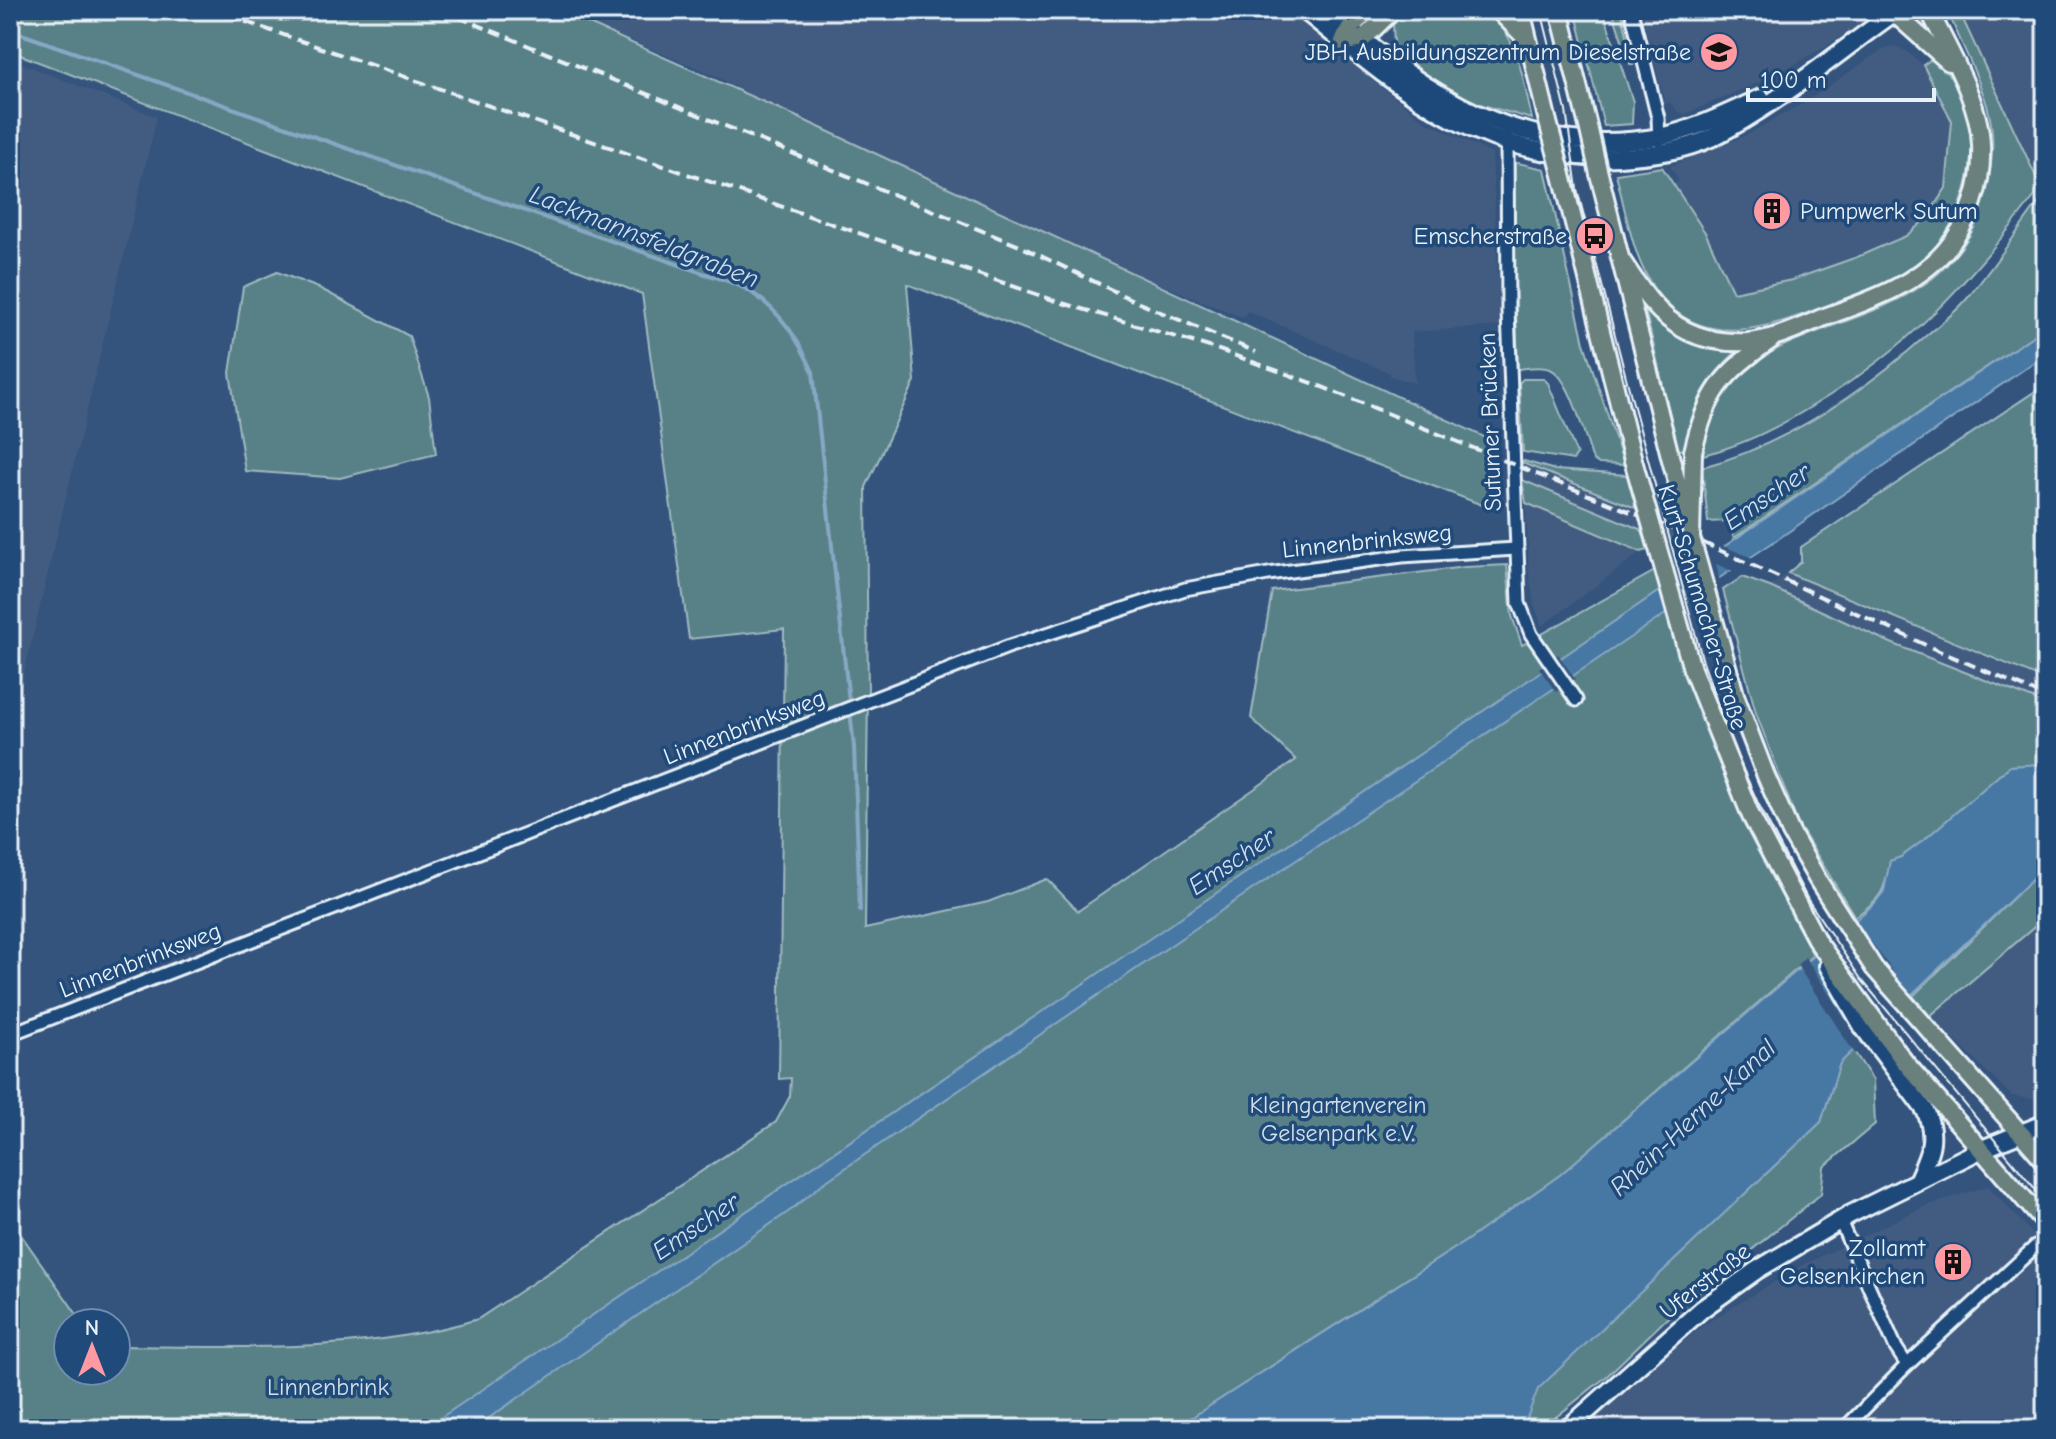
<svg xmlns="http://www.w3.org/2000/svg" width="2056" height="1439" font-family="'Comic Neue',sans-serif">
<rect width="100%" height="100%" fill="#34547e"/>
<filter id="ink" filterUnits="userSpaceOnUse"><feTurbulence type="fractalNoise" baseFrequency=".0125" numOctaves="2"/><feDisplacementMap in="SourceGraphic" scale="16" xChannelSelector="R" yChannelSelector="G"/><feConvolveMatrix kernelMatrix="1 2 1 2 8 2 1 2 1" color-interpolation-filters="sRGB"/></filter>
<g filter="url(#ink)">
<g fill="#435c81">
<polygon points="558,10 1288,10 1368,77 1425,121 1492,154 1500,326 1412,332 1415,383 1390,376 1390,373 1248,311 1242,317 923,188 712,74"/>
<polygon points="1641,10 1880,10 1846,34 1778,74 1685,114 1678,112 1671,103 1665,103"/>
<polygon points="1959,10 2046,10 2046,173 2038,181"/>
<polygon points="1894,46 1906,51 1923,65 1952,121 1946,188 1925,220 1906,236 1792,280 1733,292 1706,234 1673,186 1679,180 1670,166 1743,137 1806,102 1880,51"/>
<polygon points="10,59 157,117 10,731"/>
<polygon points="1522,463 1636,508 1684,530 1665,543 1642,530 1522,480"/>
<polygon points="1526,503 1641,552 1542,626 1534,603 1529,572"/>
<polygon points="1788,573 2046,680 2046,704 1891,643 1770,587"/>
<polygon points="2046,917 2046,1100 2044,1101 2012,1096 1930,1016"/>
<polygon points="1988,1186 2046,1248 2046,1429 1579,1429 1705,1324 1799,1267 1926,1206"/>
</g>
<g fill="#598187" stroke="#a0b9c0" stroke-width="2">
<path d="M10,10H558L795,116L1493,441L1490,508L907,284L915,381L866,487L868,693L865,929L988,902L1047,879L1078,911L1296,760L1251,718L1272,591L1465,567L1507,565L1512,616L1522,645L1655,571C1679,651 1704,731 1738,808C1760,858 1788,907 1813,955L1560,1175L1466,1241L1174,1429H10V1214L17,1229L83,1323H68V1371H116V1346C237,1347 361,1354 478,1319L776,1122L790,1096L791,1078L779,1079L784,629L689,639L642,294L10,51Z"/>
<path d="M1407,10H1482C1519,31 1523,81 1532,119L1472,102L1427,76L1397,50L1394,45L1393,25Z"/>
<polygon points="1575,10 1603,10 1633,102 1632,124 1604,126"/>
<polygon points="1612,10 1621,10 1634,64 1630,64"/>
<path d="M1960,13L2038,181L2035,196C1967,283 1911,347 1814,405C1779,427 1744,445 1703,455C1716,329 1846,340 1926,283C1944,271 1963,248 1974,228C1978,220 1980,209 1983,199C1992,171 1996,139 1988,109C1980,79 1963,48 1951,19Z"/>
<path d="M1935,57C1948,72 1960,89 1966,109C1983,168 1958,241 1904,274C1882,287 1854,294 1831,304C1778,324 1713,351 1666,303C1634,271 1627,216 1616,174L1662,167L1706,234L1733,292L1792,280L1857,257L1906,236L1925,220L1946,188L1952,121L1923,65Z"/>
<path d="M1513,162L1545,169L1584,343L1624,465L1599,464L1593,460C1585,439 1571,377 1550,369C1540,365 1528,368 1518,369L1511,171Z"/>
<path d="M2046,193V327L1734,538L1727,521L1708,522L1702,467C1787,445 1863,392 1928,334C1940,324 1954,314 1965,301C1994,267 2018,229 2046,193Z"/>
<polygon points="277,272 321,289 409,336 429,397 436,454 340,478 245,471 230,373 243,287"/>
<path d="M1644,305C1670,334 1700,348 1739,349C1705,380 1693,403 1685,448L1682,450L1678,449Z"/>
<polygon points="1523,379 1544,379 1548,383 1577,455 1573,460 1523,452 1519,383"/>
<polygon points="2046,384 2046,680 1788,573 1801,562 1801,547"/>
<polygon points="1524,461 1555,470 1627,475 1636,508 1522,463"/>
<polygon points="1522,480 1642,530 1648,550 1641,552 1526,503"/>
<path d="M1742,577L1770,587L1891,643L2046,704V761L2042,764L2010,766L1924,840L1901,857L1890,861C1885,892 1881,899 1855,917L1798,824L1756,713L1723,590Z"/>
<polygon points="2046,866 2046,917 1930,1016 1913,996"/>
<polygon points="1853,1050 1873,1080 1875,1124 1824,1167 1821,1194 1665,1320 1607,1376 1541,1429 1526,1429 1525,1423 1537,1389 1821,1122 1840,1063"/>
</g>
<g fill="#4677a3" stroke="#87a8c5" stroke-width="2">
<polygon points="2046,327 2046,354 1778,539 1253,889 822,1184 791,1210 473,1429 424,1429 1080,986"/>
<polygon points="2046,761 2046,866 1840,1063 1821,1122 1538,1389 1525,1423 1526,1429 1174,1429 1466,1241 1560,1175 1874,904 1884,891 1890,861 1901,857 1924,840 2010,766 2042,764"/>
</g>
<g fill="#34547e">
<polygon points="1718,544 1755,559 1735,572 1716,564 1720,582 1667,618 1658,586"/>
<polygon points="1558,654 1575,679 1556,692 1539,668"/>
<polygon points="1852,916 1914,1000 1867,1043 1812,950"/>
<polygon points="1805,957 1863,1047 1855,1054 1797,965"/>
</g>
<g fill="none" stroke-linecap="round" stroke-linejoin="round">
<path stroke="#87a8c5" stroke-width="4" d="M10,30L697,271C714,277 736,282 751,292C781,312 799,340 813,372L854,747L860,910"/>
<defs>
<g id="street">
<polyline points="1631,10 1658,118 1659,141"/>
<polyline points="1507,138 1508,311 1519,603 1531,634 1576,700"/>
<polyline points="10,1034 1010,646 1185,589 1268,574 1402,556 1516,549"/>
<polyline points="1840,1221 1896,1348 1907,1365"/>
<polyline points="1844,1429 1907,1365 2035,1247"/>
</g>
<g id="secondary">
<path d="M1304,10C1402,91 1484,163 1619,157C1652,155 1683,151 1713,137C1777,105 1839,51 1898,10"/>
<path d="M1328,10C1424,96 1525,161 1659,137C1695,130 1728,113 1761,98"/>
<path d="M1828,966L1863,1027L1925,1110C1938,1137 1929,1155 1917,1181"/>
<polyline points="1567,1429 1702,1309 1757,1270 1851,1214 1980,1150 2046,1123"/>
</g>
<g id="primary">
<polyline points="1498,10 1526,38"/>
<polyline points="1521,10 1548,122"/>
<polyline points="1559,10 1588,126"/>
<polyline points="1894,13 1949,62"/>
<polyline points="1343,42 1363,39 1393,10"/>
<polyline points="1343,42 1349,29 1368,10"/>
<polyline points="1561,171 1633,460"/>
<polyline points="1599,174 1670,456"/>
<path d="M1622,261C1639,287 1658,317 1687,331C1705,340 1727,343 1747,342C1773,340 1798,328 1822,318C1865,302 1913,287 1944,252C1970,223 1983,184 1981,145C1980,101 1948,50 1929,10"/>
<path d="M1693,452C1706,393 1722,374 1771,340"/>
<polyline points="1691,538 1736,698 1766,776 1791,833 1819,882 1874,968 2046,1162"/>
<polyline points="1692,669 1751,816 1817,941 1904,1061 2046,1224"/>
</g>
</defs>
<use href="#street" stroke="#e8f1f8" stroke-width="17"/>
<use href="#secondary" stroke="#e8f1f8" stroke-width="22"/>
<use href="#primary" stroke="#e8f1f8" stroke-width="22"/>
<use href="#street" stroke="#1f4a7a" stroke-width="11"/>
<use href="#secondary" stroke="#1f4a7a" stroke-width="16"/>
<use href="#primary" stroke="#6a807d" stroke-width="16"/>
<polyline stroke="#e8f1f8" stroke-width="2" points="1541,10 1566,111 1577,189 1628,385 1703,662 1733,747 1758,803 1808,900 1861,979 2046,1202"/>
<g stroke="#e8f1f8" stroke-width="4" stroke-dasharray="12 6" stroke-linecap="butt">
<polyline points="211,10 1059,302 1216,349 1315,384 1680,532 1930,647 2046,697"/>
<polyline points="441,10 1022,247 1139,303 1256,352"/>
</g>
<defs>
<g id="primary-bridge">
<polyline points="1548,122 1561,171"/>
<polyline points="1588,126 1599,174"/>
<polyline points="1670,456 1687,521"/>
<polyline points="1633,460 1692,669"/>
<polyline points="1691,538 1693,452"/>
</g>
</defs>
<use href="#primary-bridge" stroke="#e8f1f8" stroke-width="22" stroke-linecap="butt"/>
<use href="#primary-bridge" stroke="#6a807d" stroke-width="16"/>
</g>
</g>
<defs>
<symbol id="university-disc" viewBox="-11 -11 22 22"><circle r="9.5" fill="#ff9aa2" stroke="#1f4a7a"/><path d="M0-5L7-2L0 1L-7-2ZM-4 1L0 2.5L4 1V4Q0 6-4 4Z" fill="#111"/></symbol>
<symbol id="building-disc" viewBox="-11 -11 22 22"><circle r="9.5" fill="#ff9aa2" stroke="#1f4a7a"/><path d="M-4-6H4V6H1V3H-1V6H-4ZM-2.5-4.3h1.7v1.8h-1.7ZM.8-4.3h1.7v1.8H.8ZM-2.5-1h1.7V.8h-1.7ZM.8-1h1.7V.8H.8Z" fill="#111"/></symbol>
<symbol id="bus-disc" viewBox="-11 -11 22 22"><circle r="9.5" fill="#ff9aa2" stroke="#1f4a7a"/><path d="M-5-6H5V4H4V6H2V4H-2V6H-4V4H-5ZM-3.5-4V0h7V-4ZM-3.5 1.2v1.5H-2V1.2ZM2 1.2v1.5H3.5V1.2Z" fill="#111"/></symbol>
</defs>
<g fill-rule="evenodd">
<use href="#university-disc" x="1697" y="30" width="44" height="44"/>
<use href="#building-disc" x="1750" y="189" width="44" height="44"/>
<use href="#bus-disc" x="1573" y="214" width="44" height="44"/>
<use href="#building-disc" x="1931" y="1240" width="44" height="44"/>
</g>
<g text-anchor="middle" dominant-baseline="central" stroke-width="7" stroke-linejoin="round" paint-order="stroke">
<g font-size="24" fill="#e8f1f8" stroke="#1f4a7a" text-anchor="end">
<text x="1691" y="52">JBH Ausbildungszentrum Dieselstraße</text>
<text x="1800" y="211" text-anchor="start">Pumpwerk Sutum</text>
<text x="1567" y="236">Emscherstraße</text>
<text x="1925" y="1248">Zollamt<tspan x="1925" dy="28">Gelsenkirchen</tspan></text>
</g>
<g font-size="24" fill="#e8f1f8" stroke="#1f4a7a">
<text transform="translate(1490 422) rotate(-92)">Sutumer Brücken</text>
<text transform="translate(1367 541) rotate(-6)">Linnenbrinksweg</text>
<text transform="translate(1703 607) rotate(73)">Kurt-Schumacher-Straße</text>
<text transform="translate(744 727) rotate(-21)">Linnenbrinksweg</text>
<text transform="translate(140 960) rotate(-21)">Linnenbrinksweg</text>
<text transform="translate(1705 1281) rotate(-38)">Uferstraße</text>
</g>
<g font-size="24" fill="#d3e0e7" stroke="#1f4a7a">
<text x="1338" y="1105">Kleingartenverein<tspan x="1338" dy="28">Gelsenpark e.V.</tspan></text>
<text x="328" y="1387">Linnenbrink</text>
</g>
<g font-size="26" font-style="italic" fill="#d0dfeb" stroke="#1f4a7a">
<text transform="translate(644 237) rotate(21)">Lackmannsfeldgraben</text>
<text transform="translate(1767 497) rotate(-34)">Emscher</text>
<text transform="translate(1232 862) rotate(-34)">Emscher</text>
<text transform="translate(1693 1118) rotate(-43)">Rhein-Herne-Kanal</text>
<text transform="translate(696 1227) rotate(-34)">Emscher</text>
</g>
</g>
<rect width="2056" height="1439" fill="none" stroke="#1f4a7a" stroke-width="40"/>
<rect x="20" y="20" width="2016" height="1399" fill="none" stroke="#e8f1f8" stroke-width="3" filter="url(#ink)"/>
<g transform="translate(92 1347)"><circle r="38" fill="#1f4a7a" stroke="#6f8dac" stroke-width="2"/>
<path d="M0-6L14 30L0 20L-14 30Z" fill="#ff9aa2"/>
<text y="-12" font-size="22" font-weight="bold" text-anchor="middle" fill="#e8f1f8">N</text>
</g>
<path d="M1748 88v12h186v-12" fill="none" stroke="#e8f1f8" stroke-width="4"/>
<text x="1760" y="88" font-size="24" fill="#e8f1f8" stroke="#1f4a7a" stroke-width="6" paint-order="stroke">100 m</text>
</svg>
